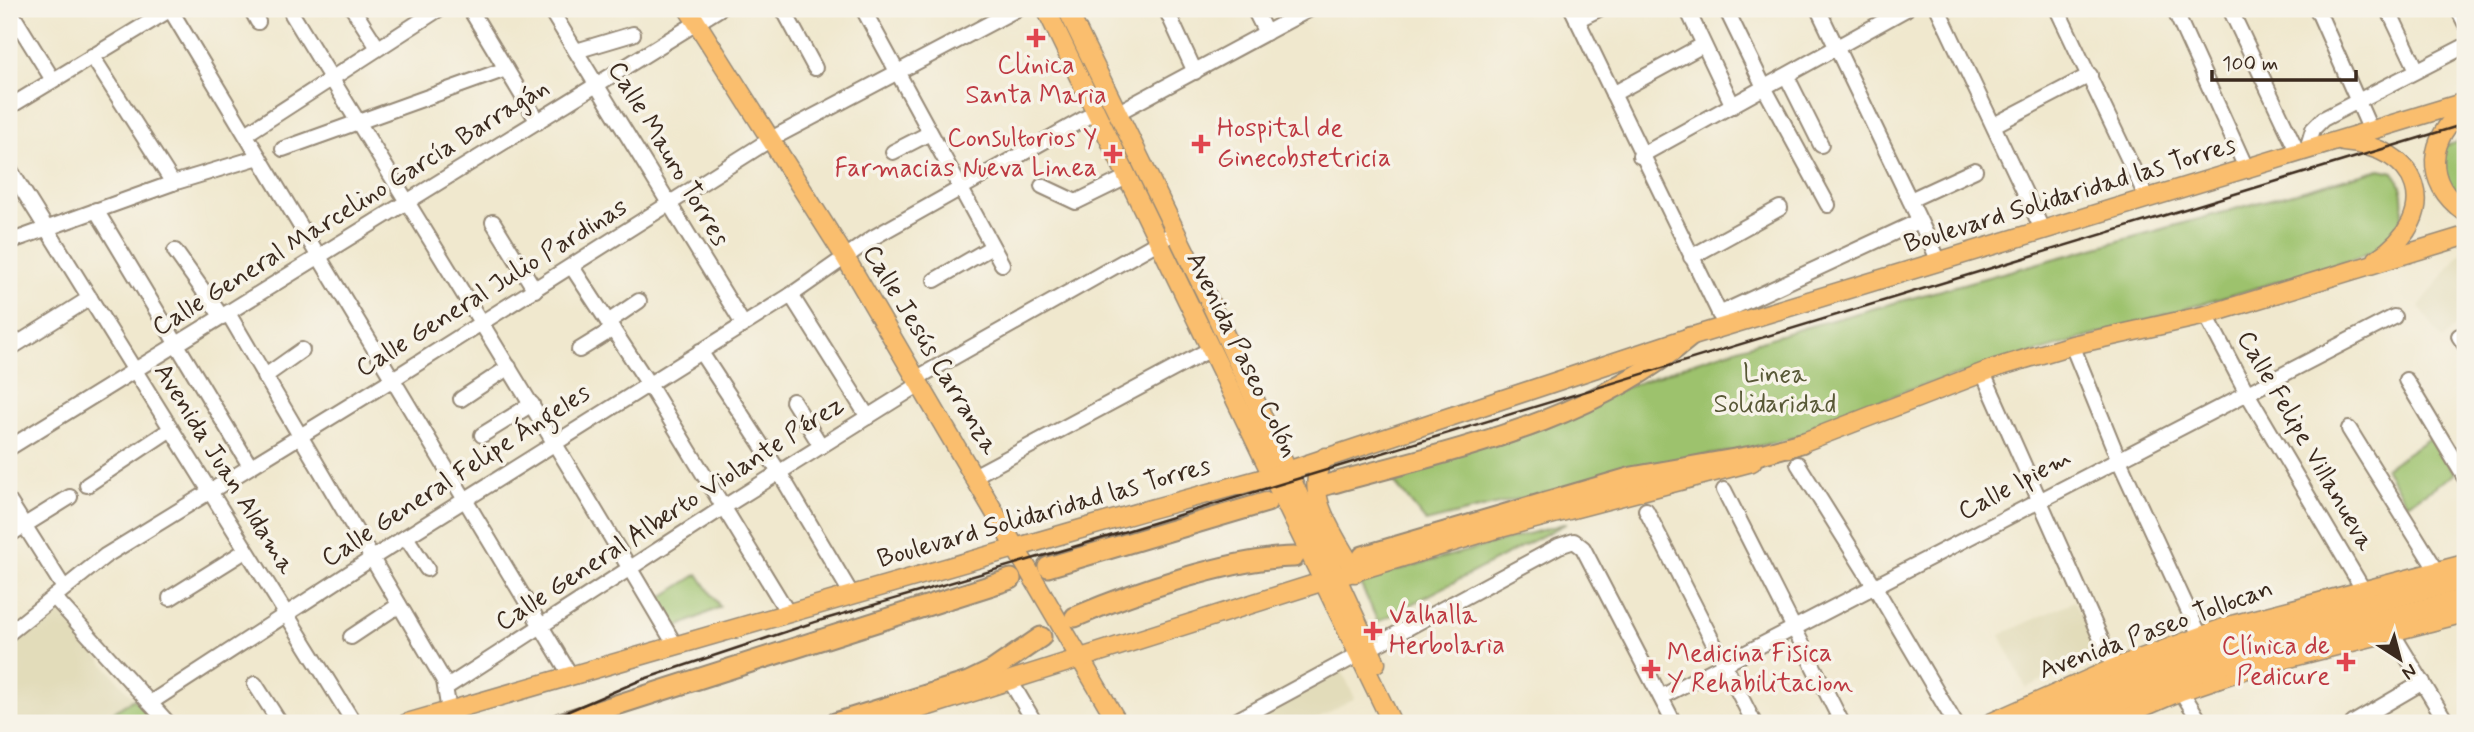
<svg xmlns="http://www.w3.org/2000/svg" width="2474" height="732" font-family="Mynerve,sans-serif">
<rect width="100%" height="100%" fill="#f7f3e8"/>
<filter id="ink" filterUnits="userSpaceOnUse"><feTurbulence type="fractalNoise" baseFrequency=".0143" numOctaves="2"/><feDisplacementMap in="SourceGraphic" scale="14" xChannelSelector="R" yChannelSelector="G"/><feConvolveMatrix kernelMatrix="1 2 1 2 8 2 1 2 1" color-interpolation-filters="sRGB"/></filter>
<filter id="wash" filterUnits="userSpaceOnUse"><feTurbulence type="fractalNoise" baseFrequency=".00686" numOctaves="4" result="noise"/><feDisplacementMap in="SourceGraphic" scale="28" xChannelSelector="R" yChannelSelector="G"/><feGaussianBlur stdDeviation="1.57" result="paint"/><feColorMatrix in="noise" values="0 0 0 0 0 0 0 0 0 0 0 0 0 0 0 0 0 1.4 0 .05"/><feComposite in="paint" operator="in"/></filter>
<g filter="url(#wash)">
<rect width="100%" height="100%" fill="#f0e8ce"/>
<g fill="#e2dcba">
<polygon points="2465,252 2465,319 2442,340 2419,306 2461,253"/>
<polygon points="2074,601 2101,652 2026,688 2000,635"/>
<polygon points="59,611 134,699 96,723 9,723 9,644"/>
<polygon points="1342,671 1355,698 1309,723 1251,723"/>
</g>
<g fill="#9dc26d" stroke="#6c7646" stroke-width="2">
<path d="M2465,140V203C2446,188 2440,170 2444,146Z"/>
<path d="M2380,169L2394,172C2408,193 2404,211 2398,234L2378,249L2352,260L1907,390L1794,438L1742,450L1681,459L1426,522L1389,476L1697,361L1803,328Z"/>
<polygon points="2431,437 2455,474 2407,504 2385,468"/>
<polygon points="1567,523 1378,622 1359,581"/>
<polygon points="698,574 720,607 678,627 659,599"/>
<polygon points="134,699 157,723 96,723"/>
</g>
</g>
<g filter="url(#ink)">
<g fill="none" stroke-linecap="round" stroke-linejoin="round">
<defs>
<g id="minor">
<polyline points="9,9 53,80"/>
<polyline points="170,9 571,676"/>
<polyline points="251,9 258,22"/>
<polyline points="353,9 378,48"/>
<polyline points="470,9 538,122"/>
<polyline points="550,9 743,324"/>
<polyline points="783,9 815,68"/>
<polyline points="863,9 1002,264"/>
<polyline points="1166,9 1195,72"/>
<polyline points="1254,9 1266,33"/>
<polyline points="1572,9 1726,327"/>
<polyline points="1687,9 1733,106"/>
<polyline points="1726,9 1765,89 1828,205"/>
<polyline points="1818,9 1939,261"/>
<polyline points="1938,9 2042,229"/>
<polyline points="2057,9 2147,198"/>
<polyline points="2174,9 2247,170"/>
<polyline points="2230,9 2298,153"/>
<polyline points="2317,9 2371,131"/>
<polyline points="2388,9 2417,70"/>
<polyline points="2458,9 2465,23"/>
<path d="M292,14C420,224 551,433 675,645"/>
<polyline points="1577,20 1599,9"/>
<polyline points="576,51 633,34"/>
<polyline points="92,56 173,183"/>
<polyline points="1787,77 1821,145"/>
<polyline points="1613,94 1703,45"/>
<polyline points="9,107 171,9"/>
<polyline points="1117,113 1310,9"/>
<polyline points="1994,125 2090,75"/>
<polyline points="246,134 439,9"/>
<polyline points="283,149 506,69"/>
<polyline points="2307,149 2313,129 2323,119 2465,46"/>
<polyline points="893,152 930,133"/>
<polyline points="1640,156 1906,9"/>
<polyline points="9,168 354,723"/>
<polyline points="1042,186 1076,202 1127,177"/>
<polyline points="1910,200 1975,170"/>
<polyline points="96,210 250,466"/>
<polyline points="493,222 535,290"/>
<polyline points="9,242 173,183 259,157"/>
<polyline points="175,251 222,317"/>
<polyline points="1691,257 1780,208"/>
<polyline points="572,267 648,383 788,613"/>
<polyline points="935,280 992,247"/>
<polyline points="791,295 868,417"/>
<polyline points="228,313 444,681 449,711"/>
<polyline points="1719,314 1919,221"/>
<polyline points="2206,315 2247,393 2364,591"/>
<polyline points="608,322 639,301"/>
<polyline points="2459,336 2465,345"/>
<polyline points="2072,345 2118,458 2200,636"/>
<polyline points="9,349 90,298"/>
<polyline points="579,350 613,329"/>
<polyline points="700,351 779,472 852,595"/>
<polyline points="1983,373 2114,668"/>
<polyline points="264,377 302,350"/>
<polyline points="917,378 1174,233"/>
<polyline points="2406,380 2465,478"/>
<polyline points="461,399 509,367"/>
<polyline points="793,401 821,446"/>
<polyline points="2349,429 2437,571"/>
<polyline points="482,435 532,404"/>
<polyline points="9,448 719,9"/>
<polyline points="1798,464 1875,587 1955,723"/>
<polyline points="974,476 1209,350"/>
<polyline points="87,485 171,429"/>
<polyline points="1724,490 1842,723"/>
<polyline points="9,501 64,588"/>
<polyline points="1646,510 1754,723"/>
<polyline points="9,535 70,497"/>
<polyline points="406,537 427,569"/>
<polyline points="54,597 168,723"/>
<polyline points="170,598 245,551"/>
<polyline points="2391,631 2447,723"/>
<polyline points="9,633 105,556 393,379 771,139 1017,9"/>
<polyline points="351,637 399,605"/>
<polyline points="1011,682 1035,723"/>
<polyline points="255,684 280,723"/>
<polyline points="447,687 724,507 920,384"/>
<polyline points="2181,691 2201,723"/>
<polyline points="1661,697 2394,317"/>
<polyline points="150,703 377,555 791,295 874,237 1096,112"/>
<polyline points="1232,723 1559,546 1574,541 1583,548 1674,723"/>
<polyline points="2353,723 2423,682"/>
</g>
<g id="major">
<polyline points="688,9 845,257 1118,723"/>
<polyline points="1046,9 1392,723"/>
<polyline points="1067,9 1208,298 1376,663"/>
<path d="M2465,108C2428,138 2422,182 2465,212"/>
<path d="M2343,142C2420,147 2445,213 2377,259"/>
<polyline points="1788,448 1995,368 2072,345 2206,315 2465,236"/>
<path d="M1325,457C1299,493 1338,539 1355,573"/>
<polyline points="407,723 1147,510 1272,476 1690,337 2465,102"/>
<polyline points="875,723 1337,577 1493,530 1752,462"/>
<polyline points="1990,723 2114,668 2232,625 2465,564"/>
<polyline points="2106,723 2181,691 2243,670 2465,613"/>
</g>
<g id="highway">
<path d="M1326,485C1452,450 1587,424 1690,337"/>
<polyline points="1363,556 1632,477 1757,455 1801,443"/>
<polyline points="1048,567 1267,502"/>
<path d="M1075,617C1133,592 1232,558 1294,557"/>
<polyline points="560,723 1011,579"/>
<polyline points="835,723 968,682 993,670 1041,637"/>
<path d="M2024,723C2166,659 2314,615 2465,580"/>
<path d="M2068,723C2195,666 2330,631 2465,599"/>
</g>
</defs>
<use href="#minor" stroke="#968976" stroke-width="18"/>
<use href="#major" stroke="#968976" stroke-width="21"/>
<use href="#highway" stroke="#968976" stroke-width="23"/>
<use href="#minor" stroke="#fff" stroke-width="14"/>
<use href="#major" stroke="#fabe6e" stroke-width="18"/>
<use href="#highway" stroke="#fabe6e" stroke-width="19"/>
<polyline stroke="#3b2a1e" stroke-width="2.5" points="541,723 641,680 815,622 1080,545 2465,124"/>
</g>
</g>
<g fill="#e0444e" stroke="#f7f3e8" stroke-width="2.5">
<path d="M1032.5 27.5h7v7h7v7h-7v7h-7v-7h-7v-7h7z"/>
<path d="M1197.5 133.5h7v7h7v7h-7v7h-7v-7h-7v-7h7z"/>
<path d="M1109.5 143.5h7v7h7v7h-7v7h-7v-7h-7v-7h7z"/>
<path d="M1369.5 620.5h7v7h7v7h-7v7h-7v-7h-7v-7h7z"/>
<path d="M2342.5 651.5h7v7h7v7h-7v7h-7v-7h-7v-7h7z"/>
<path d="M1647.5 658.5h7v7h7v7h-7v7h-7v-7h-7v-7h7z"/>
</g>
<g text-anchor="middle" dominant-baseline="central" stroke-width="7" stroke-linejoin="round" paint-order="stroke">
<g font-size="26" fill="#be3a42" stroke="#f7f3e8" text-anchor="start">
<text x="1036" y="66" text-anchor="middle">Clinica<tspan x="1036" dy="30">Santa Maria</tspan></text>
<text x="1217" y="129">Hospital de<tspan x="1217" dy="30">Ginecobstetricia</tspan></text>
<text x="1097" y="139" text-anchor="end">Consultorios Y<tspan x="1097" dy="30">Farmacias Nueva Linea</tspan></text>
<text x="1389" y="616">Valhalla<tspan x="1389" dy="30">Herbolaria</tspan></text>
<text x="2330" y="647" text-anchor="end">Clínica de<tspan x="2330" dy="30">Pedicure</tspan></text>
<text x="1667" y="654">Medicina Fisica<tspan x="1667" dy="30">Y Rehabilitacion</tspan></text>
</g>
<g font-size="26" fill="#3b2a1e" stroke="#f7f3e8">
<text transform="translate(668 154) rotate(59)">Calle Mauro Torres</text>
<text transform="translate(2070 195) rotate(-17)">Boulevard Solidaridad las Torres</text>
<text transform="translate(351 208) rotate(-32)">Calle General Marcelino García Barragán</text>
<text transform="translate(492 288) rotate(-32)">Calle General Julio Pardinas</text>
<text transform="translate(930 350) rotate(59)">Calle Jesús Carranza</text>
<text transform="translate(1242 355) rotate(64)">Avenida Paseo Colón</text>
<text transform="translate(2305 441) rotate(60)">Calle Felipe Villanueva</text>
<text transform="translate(224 469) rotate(58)">Avenida Juan Aldama</text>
<text transform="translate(456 476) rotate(-33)">Calle General Felipe Ángeles</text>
<text transform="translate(2015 485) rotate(-28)">Calle Ipiem</text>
<text transform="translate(1044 513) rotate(-16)">Boulevard Solidaridad las Torres</text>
<text transform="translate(670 514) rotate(-33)">Calle General Alberto Violante Pérez</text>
<text transform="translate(2156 630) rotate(-20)">Avenida Paseo Tollocan</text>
</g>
<g font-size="26" fill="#585836" stroke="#f7f3e8">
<text x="1775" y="375">Linea<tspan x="1775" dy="30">Solidaridad</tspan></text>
</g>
</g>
<rect width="2474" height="732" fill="none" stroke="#f7f3e8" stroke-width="35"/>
<g transform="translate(2400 659) rotate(144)" stroke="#f7f3e8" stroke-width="5" paint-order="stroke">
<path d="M0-5L12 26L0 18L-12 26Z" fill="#3b2a1e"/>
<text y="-10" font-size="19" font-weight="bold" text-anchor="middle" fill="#3b2a1e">N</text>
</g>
<path d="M2212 70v10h144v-10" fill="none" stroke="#3b2a1e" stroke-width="3.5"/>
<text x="2222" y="70" font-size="21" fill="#3b2a1e" stroke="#f7f3e8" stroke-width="5" paint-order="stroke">100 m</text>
</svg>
